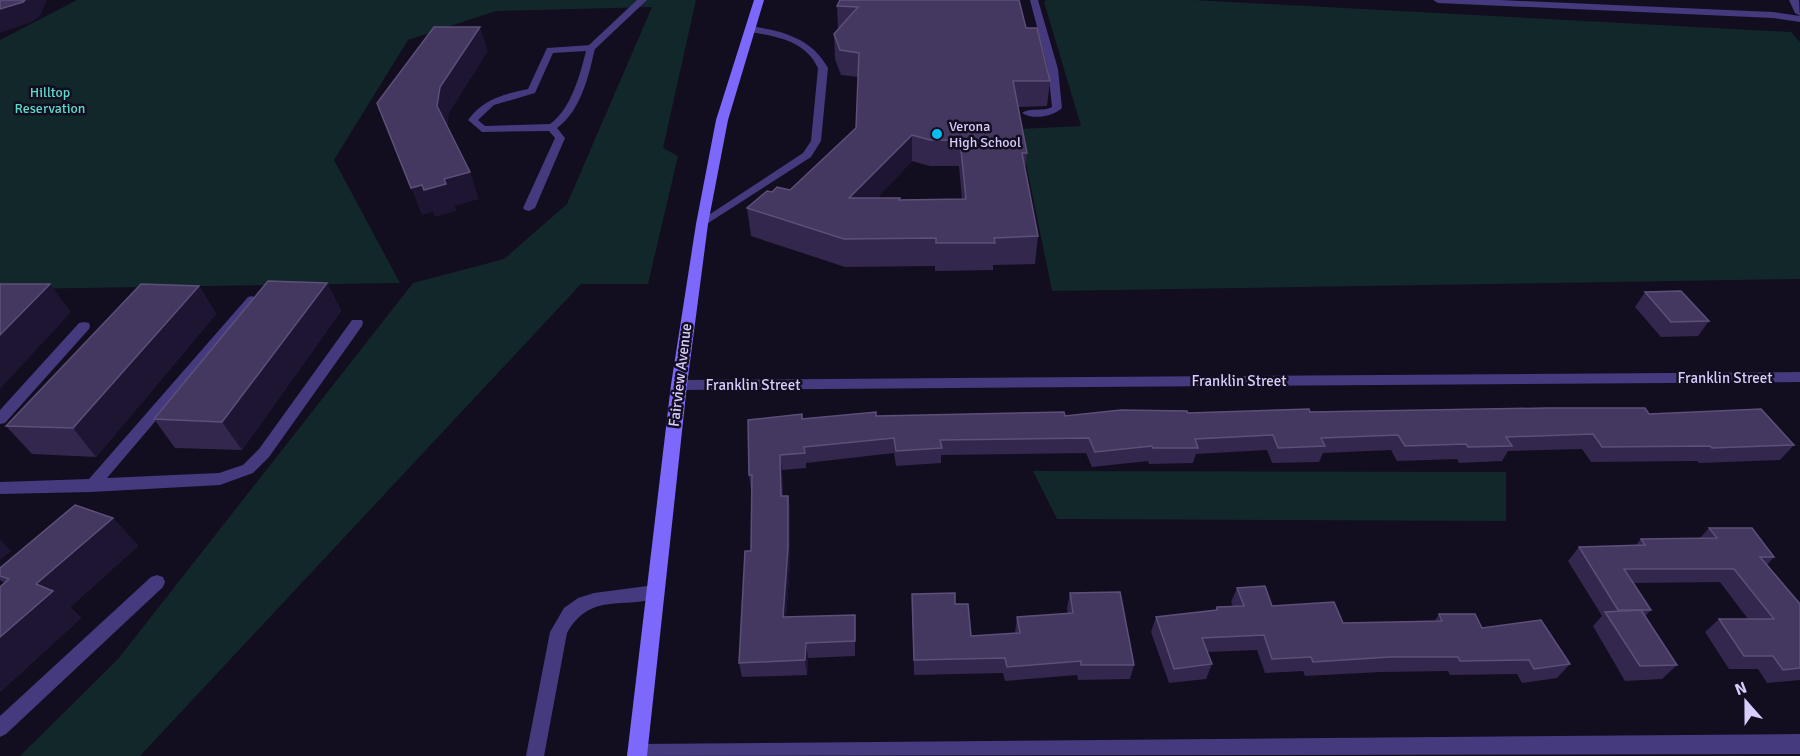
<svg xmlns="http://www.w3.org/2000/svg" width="1800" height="756" font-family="Signika,sans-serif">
<rect width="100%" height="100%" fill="#130d20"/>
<g fill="#112729">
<polygon points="77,0 696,0 663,148 678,156 648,284 581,284 140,756 20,756 118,659 413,283 504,259 567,204 652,7 496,11 408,40 334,160 400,283 17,289 0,305 0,40"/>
<polygon points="1046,0 1195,0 1791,32 1800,42 1800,279 1052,291 1019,129 1081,126 1044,2"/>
<polygon points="1033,471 1506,472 1506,521 1057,519"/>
</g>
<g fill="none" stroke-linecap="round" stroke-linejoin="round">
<g fill="#443a7d" fill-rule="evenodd">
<path d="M1030,0H1038L1058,69L1062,108C1052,117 1033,120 1022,113C1030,107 1043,112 1052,107L1048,69Z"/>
<path d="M749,26C781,30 812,38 828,68L821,141L811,157L702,227L698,226V222L803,153L811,141L818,68C804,39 775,37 746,31L745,29Z"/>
<path d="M591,45L595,48C589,75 581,111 557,128L565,138L535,208L529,211L525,210L523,208L555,138L549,131L482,132L468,120C483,99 504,94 528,89L547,48ZM586,51C580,75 571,109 550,124L485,126L478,120L494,105L535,93L553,53Z"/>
<polygon points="252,296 258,300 256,303 107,478 219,473 243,465 259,449 352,320 362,320 363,323 362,326 269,457 253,473 220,485 91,492 0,494 0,482 89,479 248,297"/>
<polygon points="84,322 89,323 90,326 89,329 5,423 0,424 0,410 79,323"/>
<polygon points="157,575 163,577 165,582 163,587 6,734 0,737 0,716 151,577"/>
<path d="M655,585L661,587L663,592L661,597C623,610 591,591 567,633L544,756H526L550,632L564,608L578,598L594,593Z"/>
</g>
<g fill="#443a7d" fill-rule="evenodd">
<polygon points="637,0 647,0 594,50 588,50 588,46"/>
<polygon points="1433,0 1500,0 1773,12 1800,16 1800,22 1773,18 1438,3"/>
<polygon points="1800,372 1800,382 679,390 671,385 679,380"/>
<polygon points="1800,734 1800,754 627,756 627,754 630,747 637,744"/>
</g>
<polygon fill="#443a7d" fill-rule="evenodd" points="1789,0 1799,0 1800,16 1795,13"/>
<polygon fill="#7c68fa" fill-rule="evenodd" points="754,0 764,0 728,120 708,224 687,385 647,756 627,756 671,385 696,224 716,120"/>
</g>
<g fill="#33274d" fill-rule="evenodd">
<path d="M840,0L1026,28L1050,81L1047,106L1018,107L1027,153L1025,168L1038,236L1035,264L993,265V270L935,271V266L845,267L751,236L747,208L772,192L790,190L856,128L858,77L841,75L835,59L834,34L838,29L837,6ZM912,161L930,166H959L962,199L900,200L877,198Z"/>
<polygon points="327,283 341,311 242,450 175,448 154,419"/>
<polygon points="199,286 216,314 96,457 32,454 6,426"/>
<polygon points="1645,292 1709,321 1698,336 1661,337 1635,307"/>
<polygon points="1310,412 1649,414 1794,445 1780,460 1699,463 1697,461 1591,462 1582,449 1508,451 1502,461 1459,463 1457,459 1397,461 1391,450 1323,453 1319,462 1272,463 1267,450 1196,454 1193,463 1149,464 1148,461 1092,467 1086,453 941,455 941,463 896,466 894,453 806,463 806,468 782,470 783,496 788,496 790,511 790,563 786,617 855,615 855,656 808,658 807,675 742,677 739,663 751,551 752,490 751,490 749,475 802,419 876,416 1065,416 1188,413"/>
<polygon points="113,518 138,546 70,607 81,618 0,692 0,586 4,583 0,580 0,568"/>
<polygon points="1709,528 1774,557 1767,565 1800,604 1800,680 1767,683 1758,669 1729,669 1705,632 1719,619 1748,619 1720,582 1633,583 1651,610 1645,616 1677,665 1662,679 1625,681 1593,626 1602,616 1568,561 1579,547 1635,546 1641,539 1700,538"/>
<polygon points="1237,588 1272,606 1343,623 1434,622 1439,614 1482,628 1570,664 1557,678 1522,683 1517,674 1450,675 1448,671 1381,672 1305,676 1303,671 1265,673 1257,650 1207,652 1212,664 1206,679 1169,683 1151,632 1156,617 1215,610 1217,607 1233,606 1231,602"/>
<polygon points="1070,593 1134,665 1130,679 1078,680 1077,675 1005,681 1003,673 914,675 912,594 955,604 971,636 1015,633 1017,617 1068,614 1067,608"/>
</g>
<g fill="#1e1533">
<polygon points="25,0 47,0 40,16 34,21 0,33 0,9"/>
<polygon points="480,27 488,51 449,113 447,132 437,106 440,87"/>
<polygon points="912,135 912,161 851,226 849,198"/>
<polygon points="470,172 479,199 455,206 456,211 435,217 424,190 444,179"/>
<polygon points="422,185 433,212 422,215 411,188"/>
<polygon points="327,283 341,311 242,450 222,422"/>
<polygon points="50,284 71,312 0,389 0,335"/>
<polygon points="199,286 216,314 96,457 73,428"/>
<polygon points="780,455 782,470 783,511 781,496"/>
<polygon points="788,496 790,511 790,563 785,631 783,617"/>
<polygon points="113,518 138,546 70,607 81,618 0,692 0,637 36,584"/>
<polygon points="0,539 11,551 0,560"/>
<polygon points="806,643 808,658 807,675 805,660"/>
</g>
<g fill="#443860" stroke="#5c5079" stroke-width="1.5" fill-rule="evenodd">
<polygon points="0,0 25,0 23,2 0,9"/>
<path d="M840,0H1019L1026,28H1037L1050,81H1013L1027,153H1022L1038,236L994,238L995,243H936V238L844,239L747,208L767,191L772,192L777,187L790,190L856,128L859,53L840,50L834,34L858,7L837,6ZM912,135L930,140H960L966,199L899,200L900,198H849Z"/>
<polygon points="434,27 480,27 440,87 437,106 470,172 444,179 446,184 424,190 422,185 411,188 377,103"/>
<polygon points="268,281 327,283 222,422 154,419"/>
<polygon points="0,284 50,284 0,335"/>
<polygon points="141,284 199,286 73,428 6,426"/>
<polygon points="1681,291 1709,321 1671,322 1645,292"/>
<polygon points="1548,408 1645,408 1649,414 1761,409 1794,445 1712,448 1710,446 1602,447 1593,434 1506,437 1512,446 1468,447 1466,444 1405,446 1398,435 1321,438 1325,446 1278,448 1273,435 1195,439 1198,448 1153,448 1152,446 1095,452 1089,438 940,440 942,448 896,451 894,438 804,447 805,453 780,455 781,496 788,496 788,548 783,617 855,615 855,641 806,643 805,660 739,663 745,551 751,551 752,475 749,475 748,420 802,414 802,419 876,412 876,416 1064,412 1065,416 1121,410 1187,411 1188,413 1309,409 1310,412"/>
<polygon points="75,505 113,518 36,584 53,591 0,637 0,587 9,579 0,576 0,568"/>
<polygon points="1709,528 1752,528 1774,557 1760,557 1800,604 1800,668 1783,670 1773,656 1744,656 1719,619 1774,619 1734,569 1624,569 1651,610 1618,610 1579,547 1645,545 1641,539 1717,538"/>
<polygon points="1265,586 1272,606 1334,602 1343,623 1442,621 1439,614 1475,614 1482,628 1541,620 1570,664 1534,669 1529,660 1460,661 1458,657 1390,657 1313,662 1311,657 1272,659 1264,635 1202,638 1212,664 1174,669 1156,617 1217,610 1217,607 1244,606 1237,588"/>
<polygon points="1120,592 1134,665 1081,665 1081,661 1007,667 1005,658 914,660 912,594 955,593 955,604 968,604 971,636 1020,633 1017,617 1073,613 1070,593"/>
<polygon points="1641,610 1677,665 1640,666 1605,612"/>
</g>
<circle fill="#08bdef" stroke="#130d20" stroke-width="2" cx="937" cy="134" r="6"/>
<g text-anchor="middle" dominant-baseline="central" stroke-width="5" stroke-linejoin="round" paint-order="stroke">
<g font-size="14" fill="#5cdbca" stroke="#130d20">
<text x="50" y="92">Hilltop<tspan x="50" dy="16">Reservation</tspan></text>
</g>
<g font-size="14" fill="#d9cdfd" stroke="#130d20" text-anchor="start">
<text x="949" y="126">Verona<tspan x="949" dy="16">High School</tspan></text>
</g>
<g font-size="15" fill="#d9cdfd" stroke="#130d20">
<text transform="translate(680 375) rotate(-83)">Fairview Avenue</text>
<text x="1725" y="378">Franklin Street</text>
<text x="1239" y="381">Franklin Street</text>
<text x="753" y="385">Franklin Street</text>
</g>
</g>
<g transform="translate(1746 702) rotate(339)" stroke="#130d20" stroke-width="4.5" paint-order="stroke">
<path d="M0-4.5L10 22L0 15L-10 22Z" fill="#d9cdfd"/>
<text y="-9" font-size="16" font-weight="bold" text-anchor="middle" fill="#d9cdfd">N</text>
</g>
</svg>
